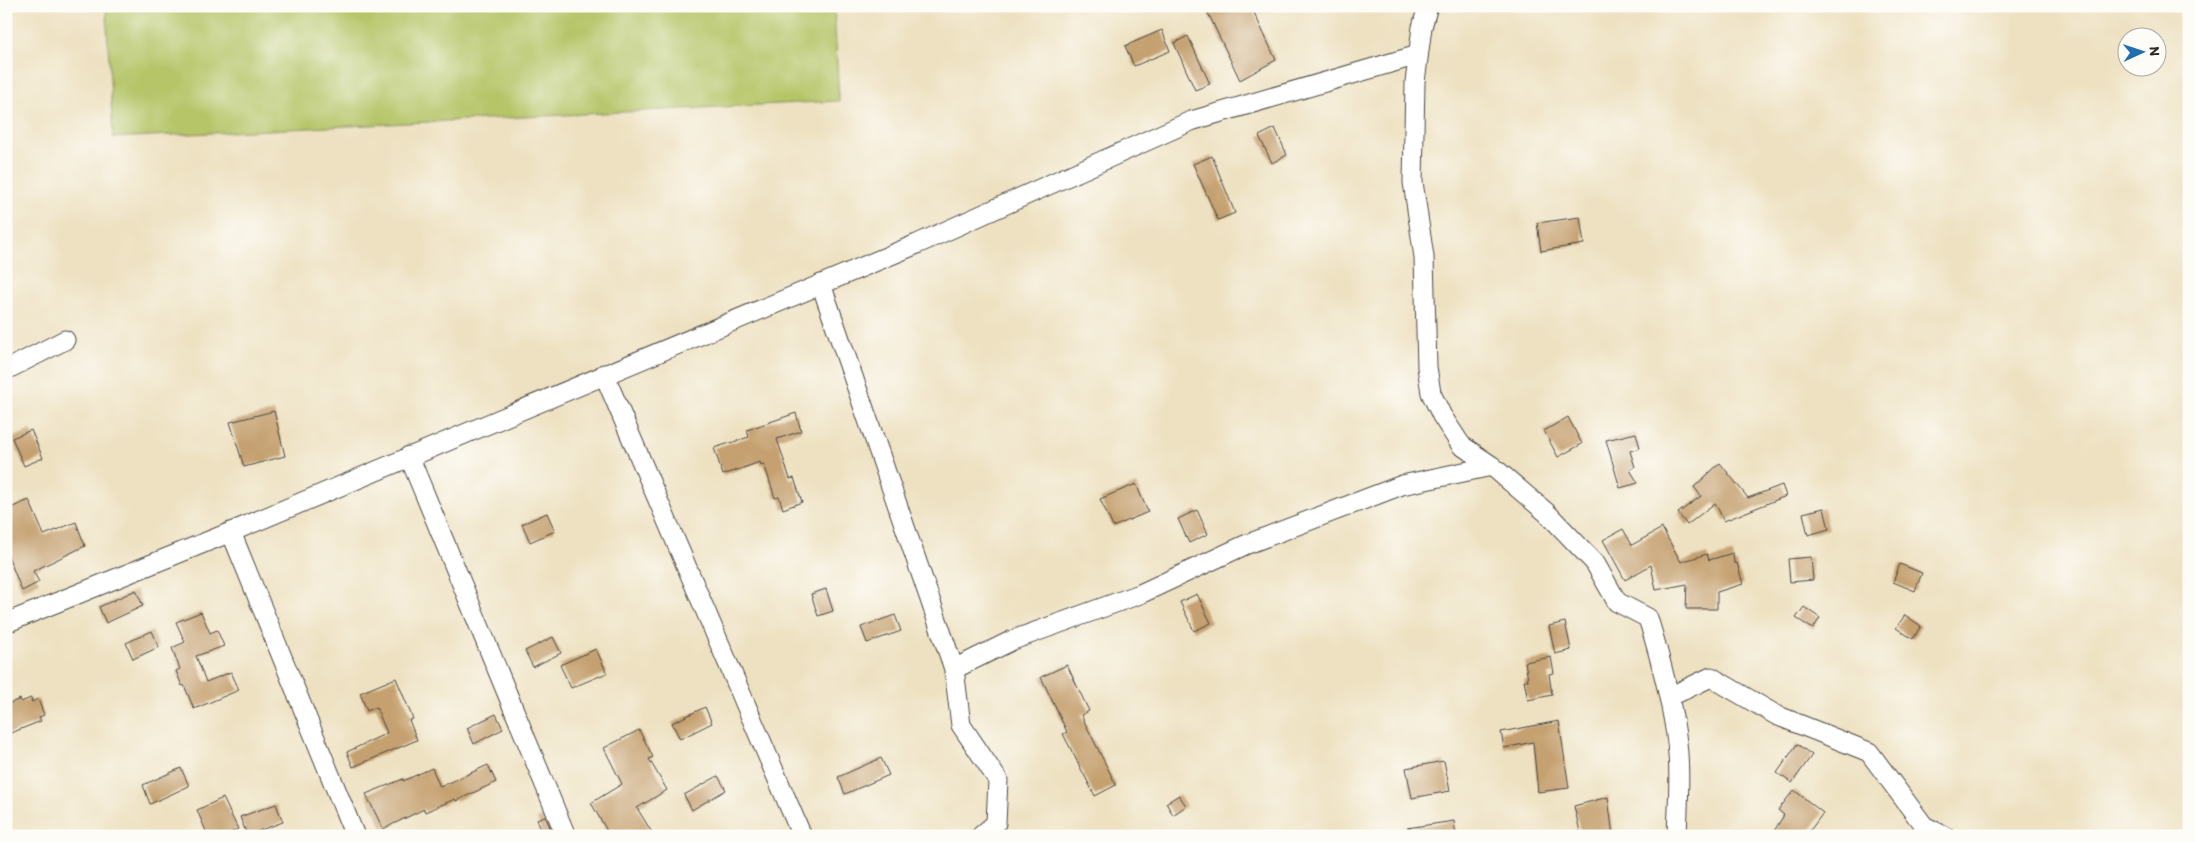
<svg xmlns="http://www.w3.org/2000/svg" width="2195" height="842" font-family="Itim,sans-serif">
<rect width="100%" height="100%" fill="#fdfcf7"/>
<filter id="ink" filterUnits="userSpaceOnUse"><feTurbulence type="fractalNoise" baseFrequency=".02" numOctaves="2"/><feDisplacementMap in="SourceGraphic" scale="10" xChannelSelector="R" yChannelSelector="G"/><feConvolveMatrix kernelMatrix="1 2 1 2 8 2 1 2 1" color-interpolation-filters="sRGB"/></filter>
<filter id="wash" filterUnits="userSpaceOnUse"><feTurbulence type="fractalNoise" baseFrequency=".0096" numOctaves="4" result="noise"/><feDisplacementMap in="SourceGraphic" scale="20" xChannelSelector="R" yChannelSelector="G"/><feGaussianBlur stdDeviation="1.12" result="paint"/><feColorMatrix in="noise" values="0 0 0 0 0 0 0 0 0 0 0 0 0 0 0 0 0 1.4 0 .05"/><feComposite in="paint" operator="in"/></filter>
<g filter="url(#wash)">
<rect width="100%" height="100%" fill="#eee1c1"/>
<polygon fill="#b5c568" stroke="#70784a" points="106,6 834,6 839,101 113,138"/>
<g id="blocks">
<g fill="#c5a06f">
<polygon points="1217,6 1251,6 1276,60 1240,80 1207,11"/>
<polygon points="1162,30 1170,51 1134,66 1125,46"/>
<polygon points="1188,36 1210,84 1195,90 1174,43"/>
<polygon points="1275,128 1287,155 1272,163 1259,136"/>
<polygon points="1212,156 1235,213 1218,220 1193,164"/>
<polygon points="1580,217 1584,244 1541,251 1537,223"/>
<polygon points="274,411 285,456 244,467 230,422"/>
<polygon points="796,413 801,431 777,439 790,479 794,478 802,502 783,509 779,497 775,498 764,464 761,465 760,462 723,475 714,448 749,437 747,430"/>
<polygon points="1568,417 1582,444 1558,457 1544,431"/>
<polygon points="31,430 43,458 24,466 12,438"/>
<polygon points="1636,433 1640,448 1630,451 1635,467 1630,470 1638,483 1620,488 1606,440"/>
<polygon points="1720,463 1748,498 1782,485 1786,496 1724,521 1715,503 1687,525 1678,513 1701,496 1694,487"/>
<polygon points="1136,484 1148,512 1113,527 1100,499"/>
<polygon points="29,500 44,535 76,522 85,546 33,571 39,582 22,591 6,551 6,510"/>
<polygon points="1824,508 1829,529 1808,535 1803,513"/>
<polygon points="1197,510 1208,534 1189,543 1178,519"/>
<polygon points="547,513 555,531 530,542 522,524"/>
<polygon points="1662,528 1681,562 1707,554 1709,560 1733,553 1734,563 1737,563 1743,584 1717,592 1717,609 1686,609 1687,584 1656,590 1651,565 1625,580 1603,540 1623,529 1632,545"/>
<polygon points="1811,557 1813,580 1790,582 1788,559"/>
<polygon points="1900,564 1922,573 1915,591 1893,582"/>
<polygon points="826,589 833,611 818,616 811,594"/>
<polygon points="136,590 143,606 106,623 99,607"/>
<polygon points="1197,594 1211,623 1194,631 1180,602"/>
<polygon points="1804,607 1820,618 1813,629 1796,618"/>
<polygon points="201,612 210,633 217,630 224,646 196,656 206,682 231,672 239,690 194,709 184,685 182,686 176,671 180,669 172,648 185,642 176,622"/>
<polygon points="895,615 901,631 867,643 861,627"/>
<polygon points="1905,615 1921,626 1913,639 1896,628"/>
<polygon points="1565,622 1571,650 1555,654 1549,626"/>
<polygon points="152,631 159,647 133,659 126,643"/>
<polygon points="553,637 561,653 533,667 525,651"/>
<polygon points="596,649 607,673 571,688 560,665"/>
<polygon points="1551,657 1554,673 1549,674 1552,695 1528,700 1524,680 1528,680 1525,662"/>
<polygon points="1067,665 1089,711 1081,715 1116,785 1095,796 1063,734 1067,732 1041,677"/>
<polygon points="396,678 413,719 409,720 417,740 353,767 347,752 387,733 376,707 367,711 360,693"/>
<polygon points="31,698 32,702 38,699 44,715 39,717 41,721 6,735 6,705 20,699 21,702"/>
<polygon points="705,707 712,723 680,739 672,723"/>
<polygon points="496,714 503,729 474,744 467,728"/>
<polygon points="1559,721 1569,788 1538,792 1533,742 1504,748 1501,732"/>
<polygon points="639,730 653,757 649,759 667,790 637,808 654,836 610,836 591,803 622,784 604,748"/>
<polygon points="1797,744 1812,755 1792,783 1777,773"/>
<polygon points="881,758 889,775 845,794 838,777"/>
<polygon points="1444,761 1450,791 1412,798 1406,768"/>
<polygon points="488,765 496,782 456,801 455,799 425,812 424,809 383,829 366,794 403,779 403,781 432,768 440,787"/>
<polygon points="181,768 189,786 150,804 143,785"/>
<polygon points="718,776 726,790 692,810 684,795"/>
<polygon points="1794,790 1823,813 1806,836 1771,836 1784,815 1778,810"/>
<polygon points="1179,795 1186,806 1173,815 1166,803"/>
<polygon points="1608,797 1613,836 1581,836 1574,806"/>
<polygon points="223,798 238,829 224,836 208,836 197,810"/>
<polygon points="276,804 283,822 247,835 240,817"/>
<polygon points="545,816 554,836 543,836 537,819"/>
<polygon points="1454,821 1456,836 1407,836 1407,828"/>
</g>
</g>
</g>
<g filter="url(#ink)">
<use href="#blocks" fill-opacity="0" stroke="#484642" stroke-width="1"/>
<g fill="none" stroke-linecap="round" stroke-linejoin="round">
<defs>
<g id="minor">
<path d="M1428,6L1422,27L1415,82L1413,182L1424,257L1427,367L1431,393L1442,416L1461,445L1492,466L1547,513L1595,563L1617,602L1648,618C1660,657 1670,695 1676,735C1681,768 1678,803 1677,836"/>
<polyline points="821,284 954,669"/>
<polyline points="6,370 65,340"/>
<polyline points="604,374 802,836"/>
<polyline points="409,456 566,836"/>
<polyline points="231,532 355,836"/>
<polyline points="6,623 231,532 917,244 1191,121 1418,55"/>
<polyline points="1669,697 1711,677 1776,715 1869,752 1924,826 1944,836"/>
<polyline points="981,836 996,823 998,780 961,725 954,669 1013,640 1140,594 1245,545 1402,485 1492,466"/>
</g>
</defs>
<use href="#minor" stroke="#484642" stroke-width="21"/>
<use href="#minor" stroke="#fff" stroke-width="19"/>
</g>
</g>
<rect width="2195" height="842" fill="none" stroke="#fdfcf7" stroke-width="25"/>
<g transform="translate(2142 52) rotate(87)"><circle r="24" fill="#fdfcf7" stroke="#a9a8a5"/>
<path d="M0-4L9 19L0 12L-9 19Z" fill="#1f6fb2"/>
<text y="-8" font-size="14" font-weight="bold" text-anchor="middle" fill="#2b2b2b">N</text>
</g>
</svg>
